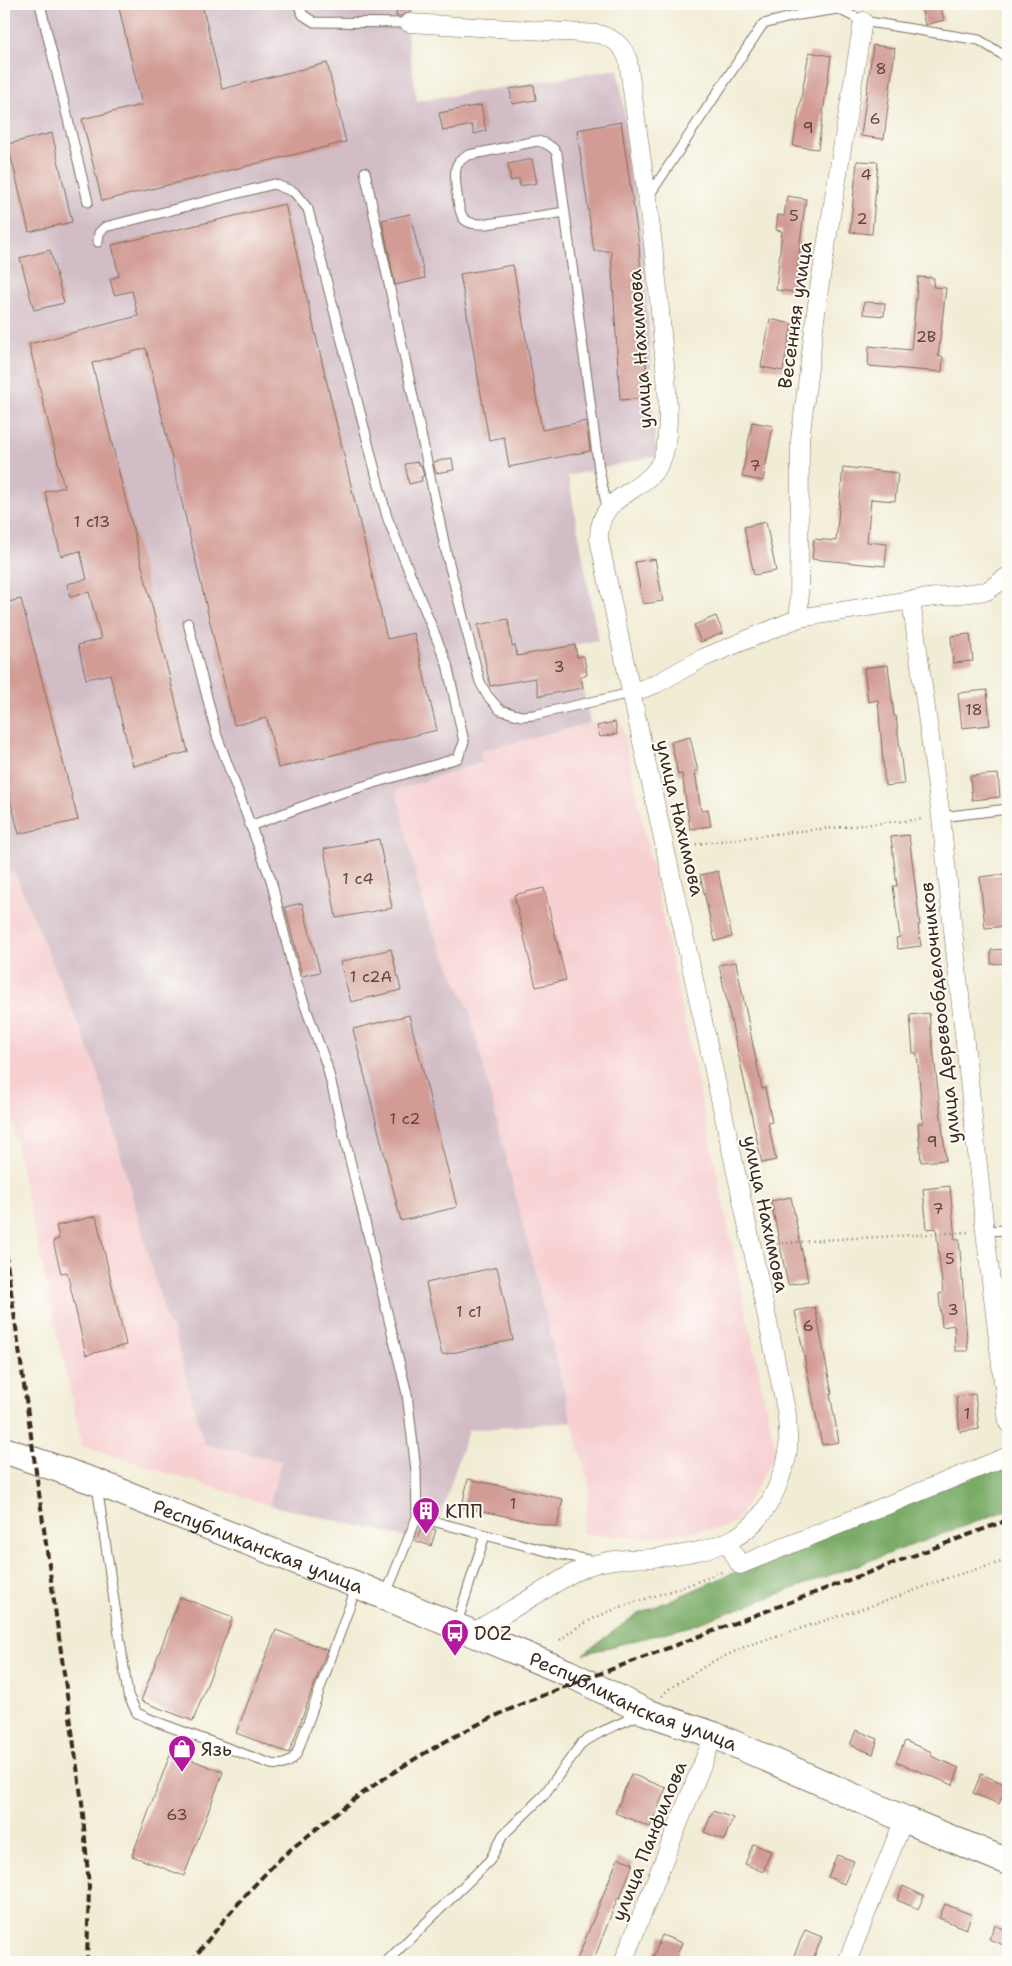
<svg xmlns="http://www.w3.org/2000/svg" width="1012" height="1966" font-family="'Shantell Sans',sans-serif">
<rect width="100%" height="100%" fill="#fdfcf7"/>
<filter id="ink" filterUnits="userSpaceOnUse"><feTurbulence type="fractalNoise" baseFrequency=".02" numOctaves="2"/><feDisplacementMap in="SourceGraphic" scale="10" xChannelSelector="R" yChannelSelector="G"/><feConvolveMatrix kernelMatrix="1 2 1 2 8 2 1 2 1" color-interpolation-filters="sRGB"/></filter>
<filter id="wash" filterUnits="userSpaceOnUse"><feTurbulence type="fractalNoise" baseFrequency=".0096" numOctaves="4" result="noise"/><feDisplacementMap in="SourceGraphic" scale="20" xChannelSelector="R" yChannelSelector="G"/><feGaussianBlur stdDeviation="1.12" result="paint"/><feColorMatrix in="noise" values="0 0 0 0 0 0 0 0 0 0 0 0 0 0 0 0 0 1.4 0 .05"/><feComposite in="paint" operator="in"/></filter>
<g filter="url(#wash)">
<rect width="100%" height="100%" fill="#f1ecd4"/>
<g fill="#f7cfd1">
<polygon points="620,716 776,1452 736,1522 720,1528 643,1538 582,1534 590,1487 572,1422 469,1009 425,912 396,790 482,764 480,751"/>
<polygon points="13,871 97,1069 168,1326 172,1325 281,1461 269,1505 82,1446 19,1160 4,1071 4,874"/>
</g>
<polygon fill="#d2bdc6" points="4,4 410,4 407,34 417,101 618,69 644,245 656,456 568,476 598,640 575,645 577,657 584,656 587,675 581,677 590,723 480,751 482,763 396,790 425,912 469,1009 572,1422 468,1430 431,1546 398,1535 269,1505 281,1461 204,1444 172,1325 168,1326 97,1069 14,872 4,874"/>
<polygon fill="#7aac68" stroke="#5a6b43" points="1008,1453 1008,1510 691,1626 583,1654 634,1616"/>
<g id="blocks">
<g fill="#d29b94">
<polygon points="118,4 202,4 222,89 327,63 346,142 102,201 82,119 142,105"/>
<polygon points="397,4 410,4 410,12 401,16 396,16"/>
<polygon points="932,4 940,4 944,20 925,25 921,7"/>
<polygon points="873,45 895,48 884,139 861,136"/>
<polygon points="809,52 831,56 818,149 793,146"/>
<polygon points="534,85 536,100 512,104 510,89"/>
<polygon points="481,105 486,131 474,134 472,125 443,131 439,113"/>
<polygon points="621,122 639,245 648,398 620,400 611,251 594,251 577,130"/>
<polygon points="52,133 72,222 29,232 8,144"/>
<polygon points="532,159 537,183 520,186 519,179 511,181 508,164"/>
<polygon points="857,161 878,162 872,234 850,232"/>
<polygon points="787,196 806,199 800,242 796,292 776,290 782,231 776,230 778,215 784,216"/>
<polygon points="285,204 387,639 414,633 437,730 278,768 267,718 234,725 146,348 92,363 188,752 133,766 110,674 86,679 78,645 101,639 89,592 70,597 67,584 87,579 80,551 61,556 45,492 64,487 29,344 138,316 132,291 114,295 110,279 119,276 112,245"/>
<polygon points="410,214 425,278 395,285 382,220"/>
<polygon points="50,250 64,303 34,310 20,258"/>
<polygon points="513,265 542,430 586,421 590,451 509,467 504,437 489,440 460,274"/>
<polygon points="918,277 934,278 933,287 946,288 938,356 943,357 942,372 868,366 869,346 911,350"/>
<polygon points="864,302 885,303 884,316 863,314"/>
<polygon points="770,319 792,324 783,371 761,367"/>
<polygon points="752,422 773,426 763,481 742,477"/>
<polygon points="452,458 454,470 436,473 433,462"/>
<polygon points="418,462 419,465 421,465 424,476 421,477 422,481 409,484 405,464"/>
<polygon points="843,467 898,473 895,501 871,499 867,542 887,544 885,566 812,559 814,539 836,541"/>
<polygon points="766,522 776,571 754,575 744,527"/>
<polygon points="655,559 663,601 643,604 635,562"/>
<polygon points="21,599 78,820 19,834 4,774 4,603"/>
<polygon points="716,616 723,633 701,642 694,625"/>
<polygon points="508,619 512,646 515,645 517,656 575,645 577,657 584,656 587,675 581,677 583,688 539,696 535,678 490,686 478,625"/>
<polygon points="970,634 973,661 953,663 951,636"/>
<polygon points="888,665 894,716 896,716 904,784 885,786 878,700 868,702 864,668"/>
<polygon points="987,690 990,725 962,728 958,693"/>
<polygon points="615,722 617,734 600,737 597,726"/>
<polygon points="690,737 698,771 695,771 701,811 708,809 711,826 690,829 682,774 678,775 671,742"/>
<polygon points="998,774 1000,797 972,800 970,776"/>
<polygon points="909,835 920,925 918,925 921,946 898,949 896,938 900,937 893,886 897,886 891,837"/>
<polygon points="379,839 392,908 336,918 324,849"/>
<polygon points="718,871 732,937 715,941 700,875"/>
<polygon points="1005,874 1008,904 1008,926 985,928 980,877"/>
<polygon points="544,888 566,980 536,987 514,895"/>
<polygon points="302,903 320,972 302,976 285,907"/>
<polygon points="391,949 401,990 351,1002 340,962"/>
<polygon points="1008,949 1008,963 991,964 991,950"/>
<polygon points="736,962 762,1089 765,1088 772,1122 768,1123 776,1160 762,1163 719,965"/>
<polygon points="929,1013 946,1160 921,1162 918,1123 923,1123 917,1053 913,1053 910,1015"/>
<polygon points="409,1015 457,1207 401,1221 353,1029"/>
<polygon points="950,1186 955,1239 959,1239 968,1351 955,1351 954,1325 942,1327 939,1294 943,1293 936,1228 927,1229 923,1189"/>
<polygon points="791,1197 808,1281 788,1285 771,1201"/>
<polygon points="96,1216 126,1345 86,1355 67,1272 61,1273 53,1241 59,1239 56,1226"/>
<polygon points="497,1267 513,1340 442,1355 426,1283"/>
<polygon points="815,1307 832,1394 830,1394 839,1442 822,1445 795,1311"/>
<polygon points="975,1394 979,1429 960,1432 956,1397"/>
<polygon points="468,1479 563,1499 557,1527 462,1507"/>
<polygon points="422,1525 436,1530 431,1546 416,1541"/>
<polygon points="180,1597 233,1617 193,1721 141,1701"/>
<polygon points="276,1630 327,1650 289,1753 236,1733"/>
<polygon points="856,1730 878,1739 873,1754 850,1745"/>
<polygon points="905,1741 932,1752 931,1756 959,1768 953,1785 896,1762"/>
<polygon points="171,1752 223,1772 184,1876 132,1856"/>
<polygon points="631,1774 666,1788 650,1827 615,1813"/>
<polygon points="981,1774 1007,1785 999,1804 973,1793"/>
<polygon points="713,1811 733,1818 724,1840 704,1832"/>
<polygon points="753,1844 771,1851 763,1872 745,1864"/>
<polygon points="837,1855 854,1861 844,1884 828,1877"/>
<polygon points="618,1858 633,1863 620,1898 618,1897 593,1962 576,1962"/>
<polygon points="903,1886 924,1896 918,1909 897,1900"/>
<polygon points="945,1904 972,1915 966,1929 939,1918"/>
<polygon points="995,1925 1008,1931 1008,1947 989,1939"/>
<polygon points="805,1930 822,1937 812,1962 803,1962 793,1958"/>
<polygon points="662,1935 682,1943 674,1962 651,1962"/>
</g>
</g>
</g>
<g filter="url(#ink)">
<use href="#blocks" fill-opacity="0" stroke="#7b6e5e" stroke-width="1"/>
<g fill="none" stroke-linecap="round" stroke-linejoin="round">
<defs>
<g id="lane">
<polyline points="40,4 88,202"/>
<polyline points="298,4 303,15 314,22 409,23"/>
<polyline points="365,172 447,556 480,682 487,695 500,710 521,716 534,715 631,693"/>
<polyline points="648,197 763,24 799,15 838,9 863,21 979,40 1008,58"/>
<path d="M565,212L487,224C478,224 471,225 464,219C458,212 453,174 457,165C460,159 464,157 469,155L537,141C546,143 551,145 557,153L599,469L607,508"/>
<polyline points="98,242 99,233 105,227 274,184 294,192 308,209 387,517 447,664 464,742 458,758 334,795 250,826"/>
<polyline points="188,623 217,736 271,880 296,981 327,1066 407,1394 416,1471 417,1517 386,1594"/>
<polyline points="941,817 1008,809"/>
<polyline points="985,1231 1008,1230"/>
<path d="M97,1486L128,1695L137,1713L157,1722L271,1764C283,1766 290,1764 297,1753L356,1588"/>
<polyline points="417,1517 558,1554 594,1561"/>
<polyline points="457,1623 485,1535"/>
<polyline points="386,1962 480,1870 490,1860 503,1835 543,1796 582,1743 601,1732 641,1714"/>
</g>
<g id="street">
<path d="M409,23L599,34C614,39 623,45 628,60C640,151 655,242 662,334C665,370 671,408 666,443C660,498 598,484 599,539C659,832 728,1122 787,1415C787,1428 790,1444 787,1457C786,1464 782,1472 780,1479C758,1543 713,1551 653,1558C637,1559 619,1558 603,1562C592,1564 581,1569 571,1574L472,1633"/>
<polyline points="911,600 941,817 985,1231 1008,1423"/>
<polyline points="799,618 800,440 819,289 863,21"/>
<polyline points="631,693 656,684 703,658 799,618 911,600 987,591 1008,576"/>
<polyline points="727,1542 740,1565 1008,1456"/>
<polyline points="623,1962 714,1735"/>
<polyline points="847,1962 904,1819"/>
</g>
<g id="primary">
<path id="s1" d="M4,1450L96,1482L357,1585L568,1673L646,1712L714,1735L904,1819L1008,1862"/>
</g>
</defs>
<use href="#lane" stroke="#7b6e5e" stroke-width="11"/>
<use href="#street" stroke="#7b6e5e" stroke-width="19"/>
<use href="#primary" stroke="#7b6e5e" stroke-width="28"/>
<g stroke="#7b6e5e" stroke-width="2.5" stroke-dasharray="1 4" stroke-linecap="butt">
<polyline points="681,846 791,832 924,819"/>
<polyline points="767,1245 821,1240 969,1232"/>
<path d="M560,1640C592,1613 634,1603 673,1590C691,1585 707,1577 724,1571"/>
<polyline points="662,1696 669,1689 712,1662 749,1645 886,1601 950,1577 1008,1560"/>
</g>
<use href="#lane" stroke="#fff" stroke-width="9"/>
<use href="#street" stroke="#fff" stroke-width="18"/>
<use href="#primary" stroke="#fff" stroke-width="26"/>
<g stroke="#3b2a1e" stroke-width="4" stroke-dasharray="8 4" stroke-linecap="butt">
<polyline points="4,1241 82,1803 89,1887 87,1962"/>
<path d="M191,1962C218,1927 246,1892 278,1861C291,1848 307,1837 321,1825C390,1769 464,1727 546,1694L1008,1520"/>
</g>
</g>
</g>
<defs>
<symbol id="building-pin" viewBox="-11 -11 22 30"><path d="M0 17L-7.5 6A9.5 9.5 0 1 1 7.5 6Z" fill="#b5179e" stroke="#fdfcf7"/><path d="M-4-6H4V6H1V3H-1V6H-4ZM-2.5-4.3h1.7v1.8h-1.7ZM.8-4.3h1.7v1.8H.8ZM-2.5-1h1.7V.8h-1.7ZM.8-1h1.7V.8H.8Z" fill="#fff"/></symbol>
<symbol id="bus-pin" viewBox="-11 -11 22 30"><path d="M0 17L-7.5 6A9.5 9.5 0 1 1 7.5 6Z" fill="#b5179e" stroke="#fdfcf7"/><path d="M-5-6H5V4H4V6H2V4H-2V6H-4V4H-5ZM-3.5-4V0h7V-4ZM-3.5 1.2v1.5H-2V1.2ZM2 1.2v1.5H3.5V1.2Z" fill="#fff"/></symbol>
<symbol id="shop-pin" viewBox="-11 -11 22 30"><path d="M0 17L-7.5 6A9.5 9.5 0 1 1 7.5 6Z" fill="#b5179e" stroke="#fdfcf7"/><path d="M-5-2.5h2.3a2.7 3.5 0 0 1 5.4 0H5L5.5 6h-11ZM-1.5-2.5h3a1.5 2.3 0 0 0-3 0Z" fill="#fff"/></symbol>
</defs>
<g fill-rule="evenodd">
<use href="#building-pin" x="410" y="1495" width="32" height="43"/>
<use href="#bus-pin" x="439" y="1617" width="32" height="43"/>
<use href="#shop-pin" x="166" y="1733" width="32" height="43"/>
</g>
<g text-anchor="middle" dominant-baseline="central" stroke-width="4" stroke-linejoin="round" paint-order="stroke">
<g font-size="16" fill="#61463c">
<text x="881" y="68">8</text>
<text x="875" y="118">6</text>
<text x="808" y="127">9</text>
<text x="866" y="174">4</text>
<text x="794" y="215">5</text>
<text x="862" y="218">2</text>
<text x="926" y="336">2В</text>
<text x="755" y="465">7</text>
<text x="92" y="521">1 с13</text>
<text x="559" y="666">3</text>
<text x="974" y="709">18</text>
<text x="358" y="878">1 с4</text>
<text x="371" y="976">1 с2А</text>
<text x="405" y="1118">1 с2</text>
<text x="932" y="1141">9</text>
<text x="938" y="1208">7</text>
<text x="950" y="1258">5</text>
<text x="953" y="1309">3</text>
<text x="469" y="1311">1 с1</text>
<text x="808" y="1325">6</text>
<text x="967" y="1413">1</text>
<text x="513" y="1503">1</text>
<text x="177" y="1814">63</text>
</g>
<g font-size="19" fill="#3b2a1e" stroke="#fdfcf7">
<text transform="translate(795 315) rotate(-82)">Весенняя улица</text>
<text transform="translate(640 349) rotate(-94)">улица Нахимова</text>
<text transform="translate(680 818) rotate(77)">улица Нахимова</text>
<text transform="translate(940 1013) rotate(-96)">улица Деревообделочников</text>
<text transform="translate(766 1214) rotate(78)">улица Нахимова</text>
<text stroke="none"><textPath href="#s1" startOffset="272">Республиканская улица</textPath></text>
<text stroke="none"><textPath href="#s1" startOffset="678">Республиканская улица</textPath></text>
<text transform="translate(649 1841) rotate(-68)">улица Панфилова</text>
</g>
<g font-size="19" fill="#3b2a1e" stroke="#fdfcf7" text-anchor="start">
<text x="445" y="1511">КПП</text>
<text x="474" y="1633">DOZ</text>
<text x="201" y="1749">Язь</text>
</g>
</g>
<rect width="1012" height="1966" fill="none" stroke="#fdfcf7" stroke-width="20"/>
</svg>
